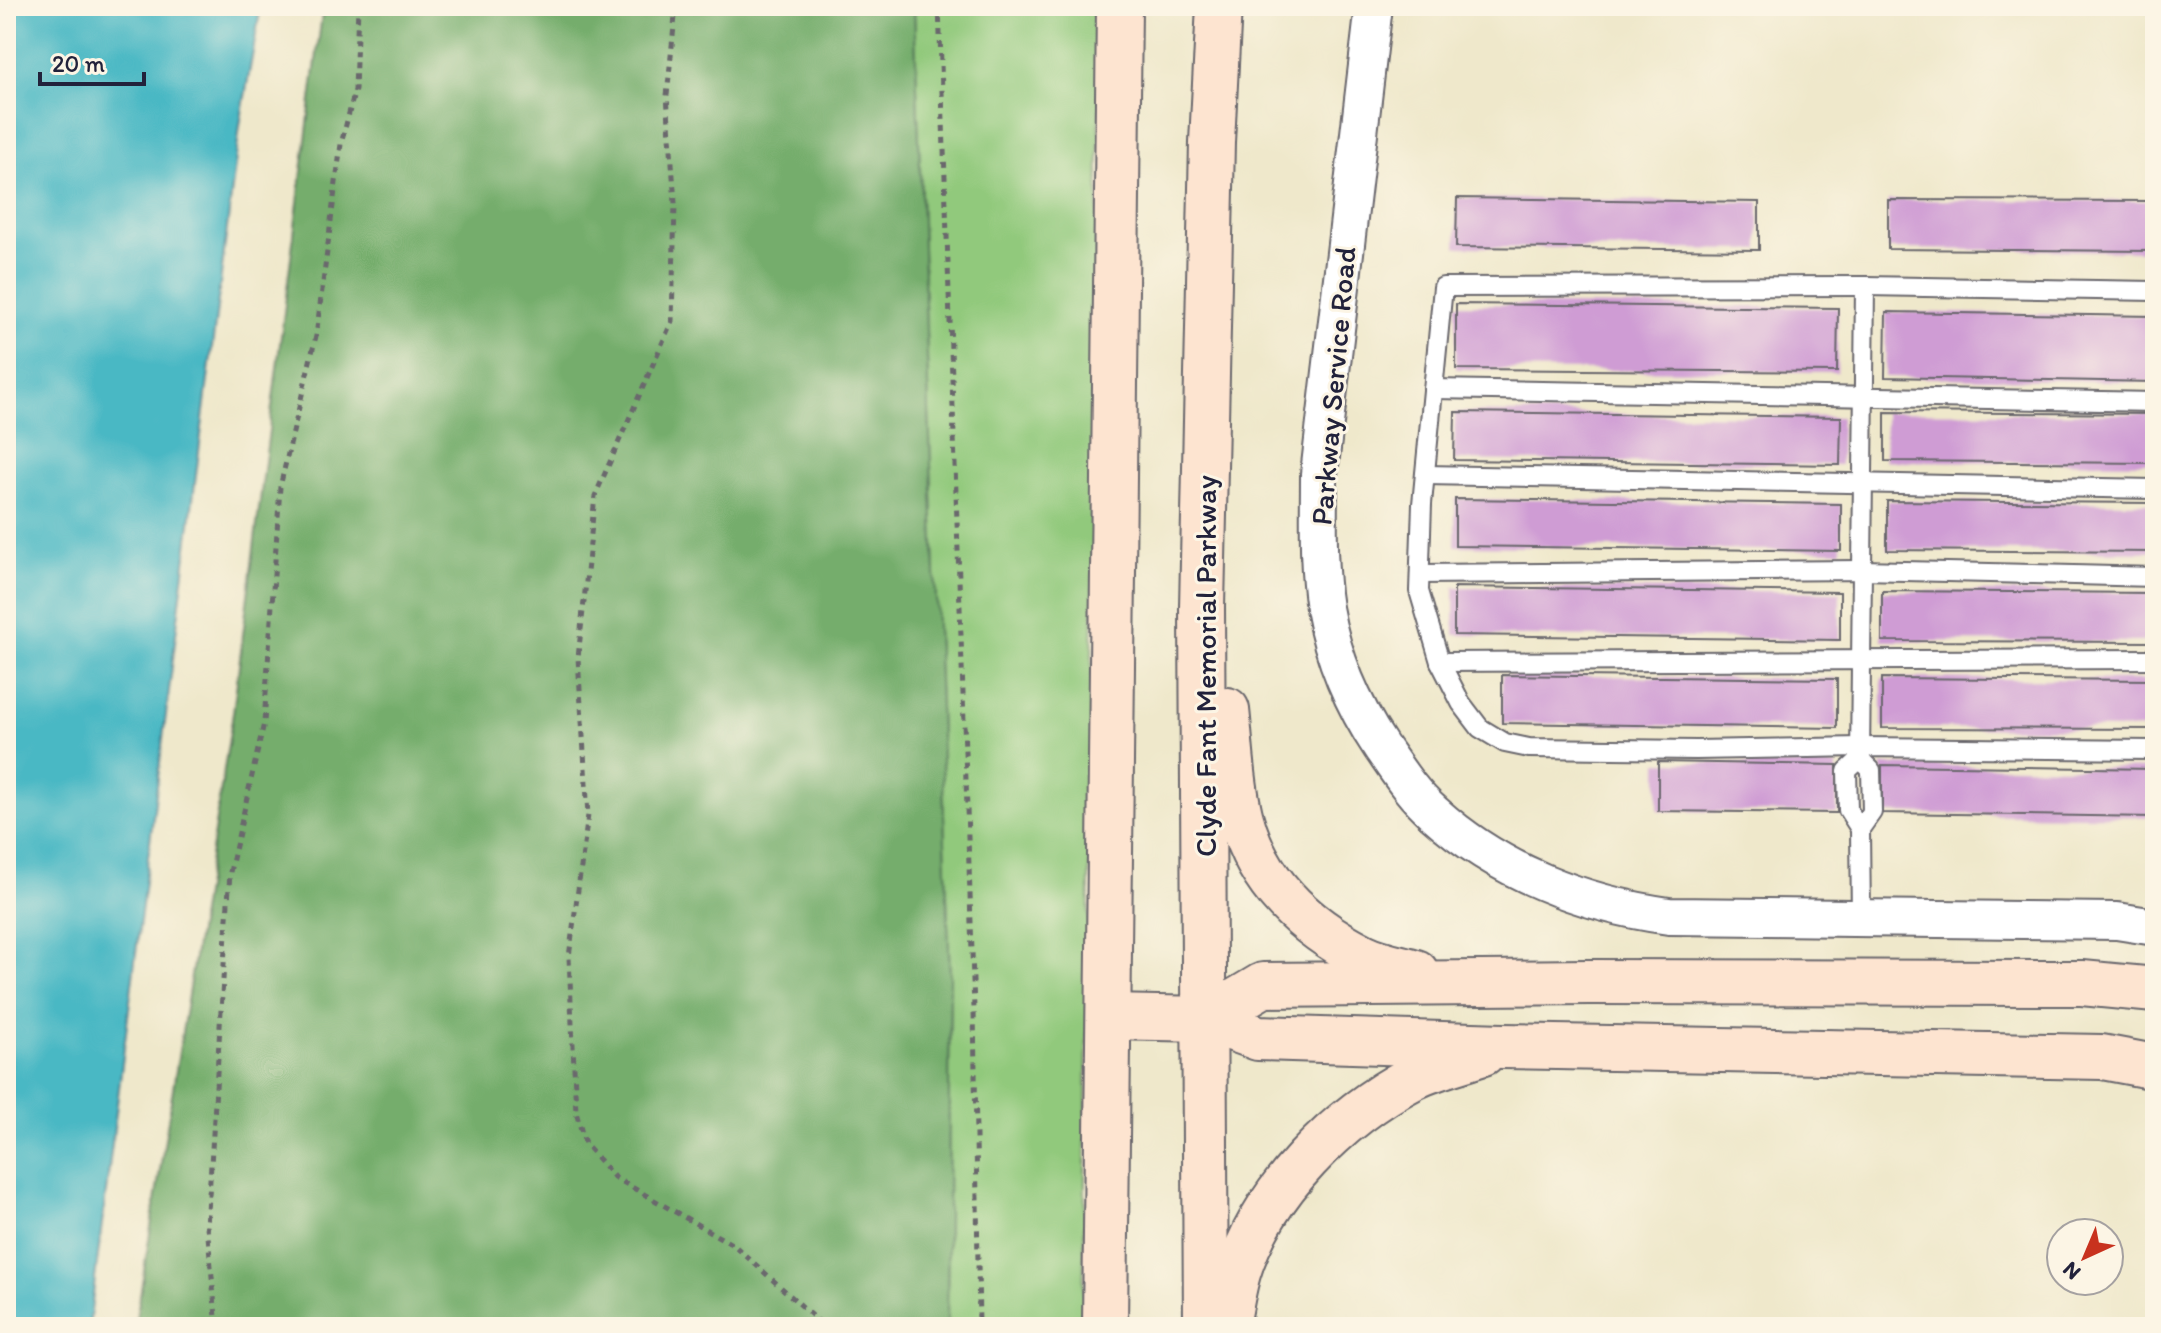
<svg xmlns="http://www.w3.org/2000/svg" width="2161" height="1333" font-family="Itim,sans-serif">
<rect width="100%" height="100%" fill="#fcf5e5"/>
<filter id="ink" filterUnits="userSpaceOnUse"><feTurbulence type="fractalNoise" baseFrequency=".0125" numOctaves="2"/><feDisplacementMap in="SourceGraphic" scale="16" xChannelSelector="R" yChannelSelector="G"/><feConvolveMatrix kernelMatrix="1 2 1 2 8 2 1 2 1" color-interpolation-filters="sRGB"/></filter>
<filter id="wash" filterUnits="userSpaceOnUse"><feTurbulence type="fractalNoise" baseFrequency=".006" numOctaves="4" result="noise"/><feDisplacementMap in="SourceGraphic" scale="32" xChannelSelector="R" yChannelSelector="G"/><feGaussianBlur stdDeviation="1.8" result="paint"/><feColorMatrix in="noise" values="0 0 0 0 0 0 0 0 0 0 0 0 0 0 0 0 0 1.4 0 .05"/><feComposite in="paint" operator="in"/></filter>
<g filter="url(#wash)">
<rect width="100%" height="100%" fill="#efe8cb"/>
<polygon fill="#91c97c" stroke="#5a765c" stroke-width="2" points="914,6 1101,6 1083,1327 947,1327 950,976"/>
<polygon fill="#74ad6c" stroke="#4b6854" stroke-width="2" points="323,6 914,6 950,976 947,1327 135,1327 233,713"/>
<polygon fill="#4ab8c4" stroke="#366d80" stroke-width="2" points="6,6 261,6 240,125 89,1327 6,1327"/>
<g id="blocks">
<g fill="#cf9cd4">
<polygon points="1457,198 1759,202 1759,250 1456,247"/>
<polygon points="1888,200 2155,201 2155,251 1888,249"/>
<polygon points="1456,304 1838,308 1837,372 1456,369"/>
<polygon points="1886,312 2155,316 2155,382 1885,377"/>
<polygon points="1455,412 1841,417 1840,465 1454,460"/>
<polygon points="1885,412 2155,414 2155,463 1885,461"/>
<polygon points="1455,499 1841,504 1841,551 1455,546"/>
<polygon points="1887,501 2155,503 2155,552 1887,550"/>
<polygon points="1454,587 1840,592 1840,640 1454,635"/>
<polygon points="1882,591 2155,593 2155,642 1882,641"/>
<polygon points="1502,675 1837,679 1837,728 1502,723"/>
<polygon points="1882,678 2155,680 2155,729 1882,728"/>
<polygon points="1658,762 1837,765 1837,813 1658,811"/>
<polygon points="1882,765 2155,769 2155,817 1882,813"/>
</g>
</g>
</g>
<g filter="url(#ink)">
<use href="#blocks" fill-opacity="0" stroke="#6a676d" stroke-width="2"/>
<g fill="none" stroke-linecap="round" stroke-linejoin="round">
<defs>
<g id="service">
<polyline points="2155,291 1865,286 1443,287 1422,504 1419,591 1440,662 1461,703 1480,728 1505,743 1529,748 1696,750 1860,747 2155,750"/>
<polyline points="1433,389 2155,402"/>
<polyline points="1425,475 2155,489"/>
<polyline points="1420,574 1862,570 2155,577"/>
<polyline points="1440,662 2155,659"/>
<polyline points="1860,759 1865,286"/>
<polyline points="1860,829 1872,812 1871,770 1860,759 1847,771 1848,810 1860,829 1861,918"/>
</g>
<path id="minor" d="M1374,6L1319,474C1319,519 1317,564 1324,608C1333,658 1353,705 1381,747C1397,770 1412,794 1434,813C1499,872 1583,904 1669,916L2117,921L2155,927"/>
<g id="secondary">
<path d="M1227,710C1231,746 1232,785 1241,819C1258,883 1305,927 1363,956C1379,964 1399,967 1416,972"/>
<polyline points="1109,1017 1206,1019 1258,1038 1503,1046 2102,1057 2155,1067"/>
<polyline points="1206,1019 1263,985 1589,982 2082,983 2155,990"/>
<polyline points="1105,1327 1119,6"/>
<polyline points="1206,1327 1202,607 1212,142 1219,6"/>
<path d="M1227,1327C1230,1309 1233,1291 1238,1273C1263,1191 1339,1116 1414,1077C1435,1067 1460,1061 1483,1053"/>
</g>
</defs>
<use href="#service" stroke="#6a676d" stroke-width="22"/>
<use href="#minor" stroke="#6a676d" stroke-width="40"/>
<use href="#secondary" stroke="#6a676d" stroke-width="48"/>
<g stroke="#6a676d" stroke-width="5" stroke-dasharray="6 6" stroke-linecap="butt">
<polyline points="676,6 667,96 675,203 672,321 595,496 578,658 588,815 569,957 576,1112 585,1144 614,1177 735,1246 825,1327"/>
<polyline points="939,6 974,1009 979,1327"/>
<polyline points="217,1327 207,1226 230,872 264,723 280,487 316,336 341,144 355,90 358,6"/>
</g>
<use href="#service" stroke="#fff" stroke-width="18"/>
<use href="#minor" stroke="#fff" stroke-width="36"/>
<use href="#secondary" stroke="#fde4d0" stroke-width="44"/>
</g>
</g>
<g text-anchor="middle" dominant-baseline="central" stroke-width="6" stroke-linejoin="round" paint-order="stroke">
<g font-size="30" fill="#22223b" stroke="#fcf5e5">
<text transform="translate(1333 386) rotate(-85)">Parkway Service Road</text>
<text transform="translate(1205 666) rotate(-90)">Clyde Fant Memorial Parkway</text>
</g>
</g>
<rect width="2161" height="1333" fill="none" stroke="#fcf5e5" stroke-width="32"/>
<g transform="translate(2085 1257) rotate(224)"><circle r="38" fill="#fcf5e5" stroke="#a5a1a1" stroke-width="2"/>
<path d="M0-6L14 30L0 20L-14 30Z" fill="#c8321e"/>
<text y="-12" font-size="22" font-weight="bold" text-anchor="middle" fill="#22223b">N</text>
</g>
<path d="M40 72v12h104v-12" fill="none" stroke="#22223b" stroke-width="4"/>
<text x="52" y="72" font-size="24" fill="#22223b" stroke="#fcf5e5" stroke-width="6" paint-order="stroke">20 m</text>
</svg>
